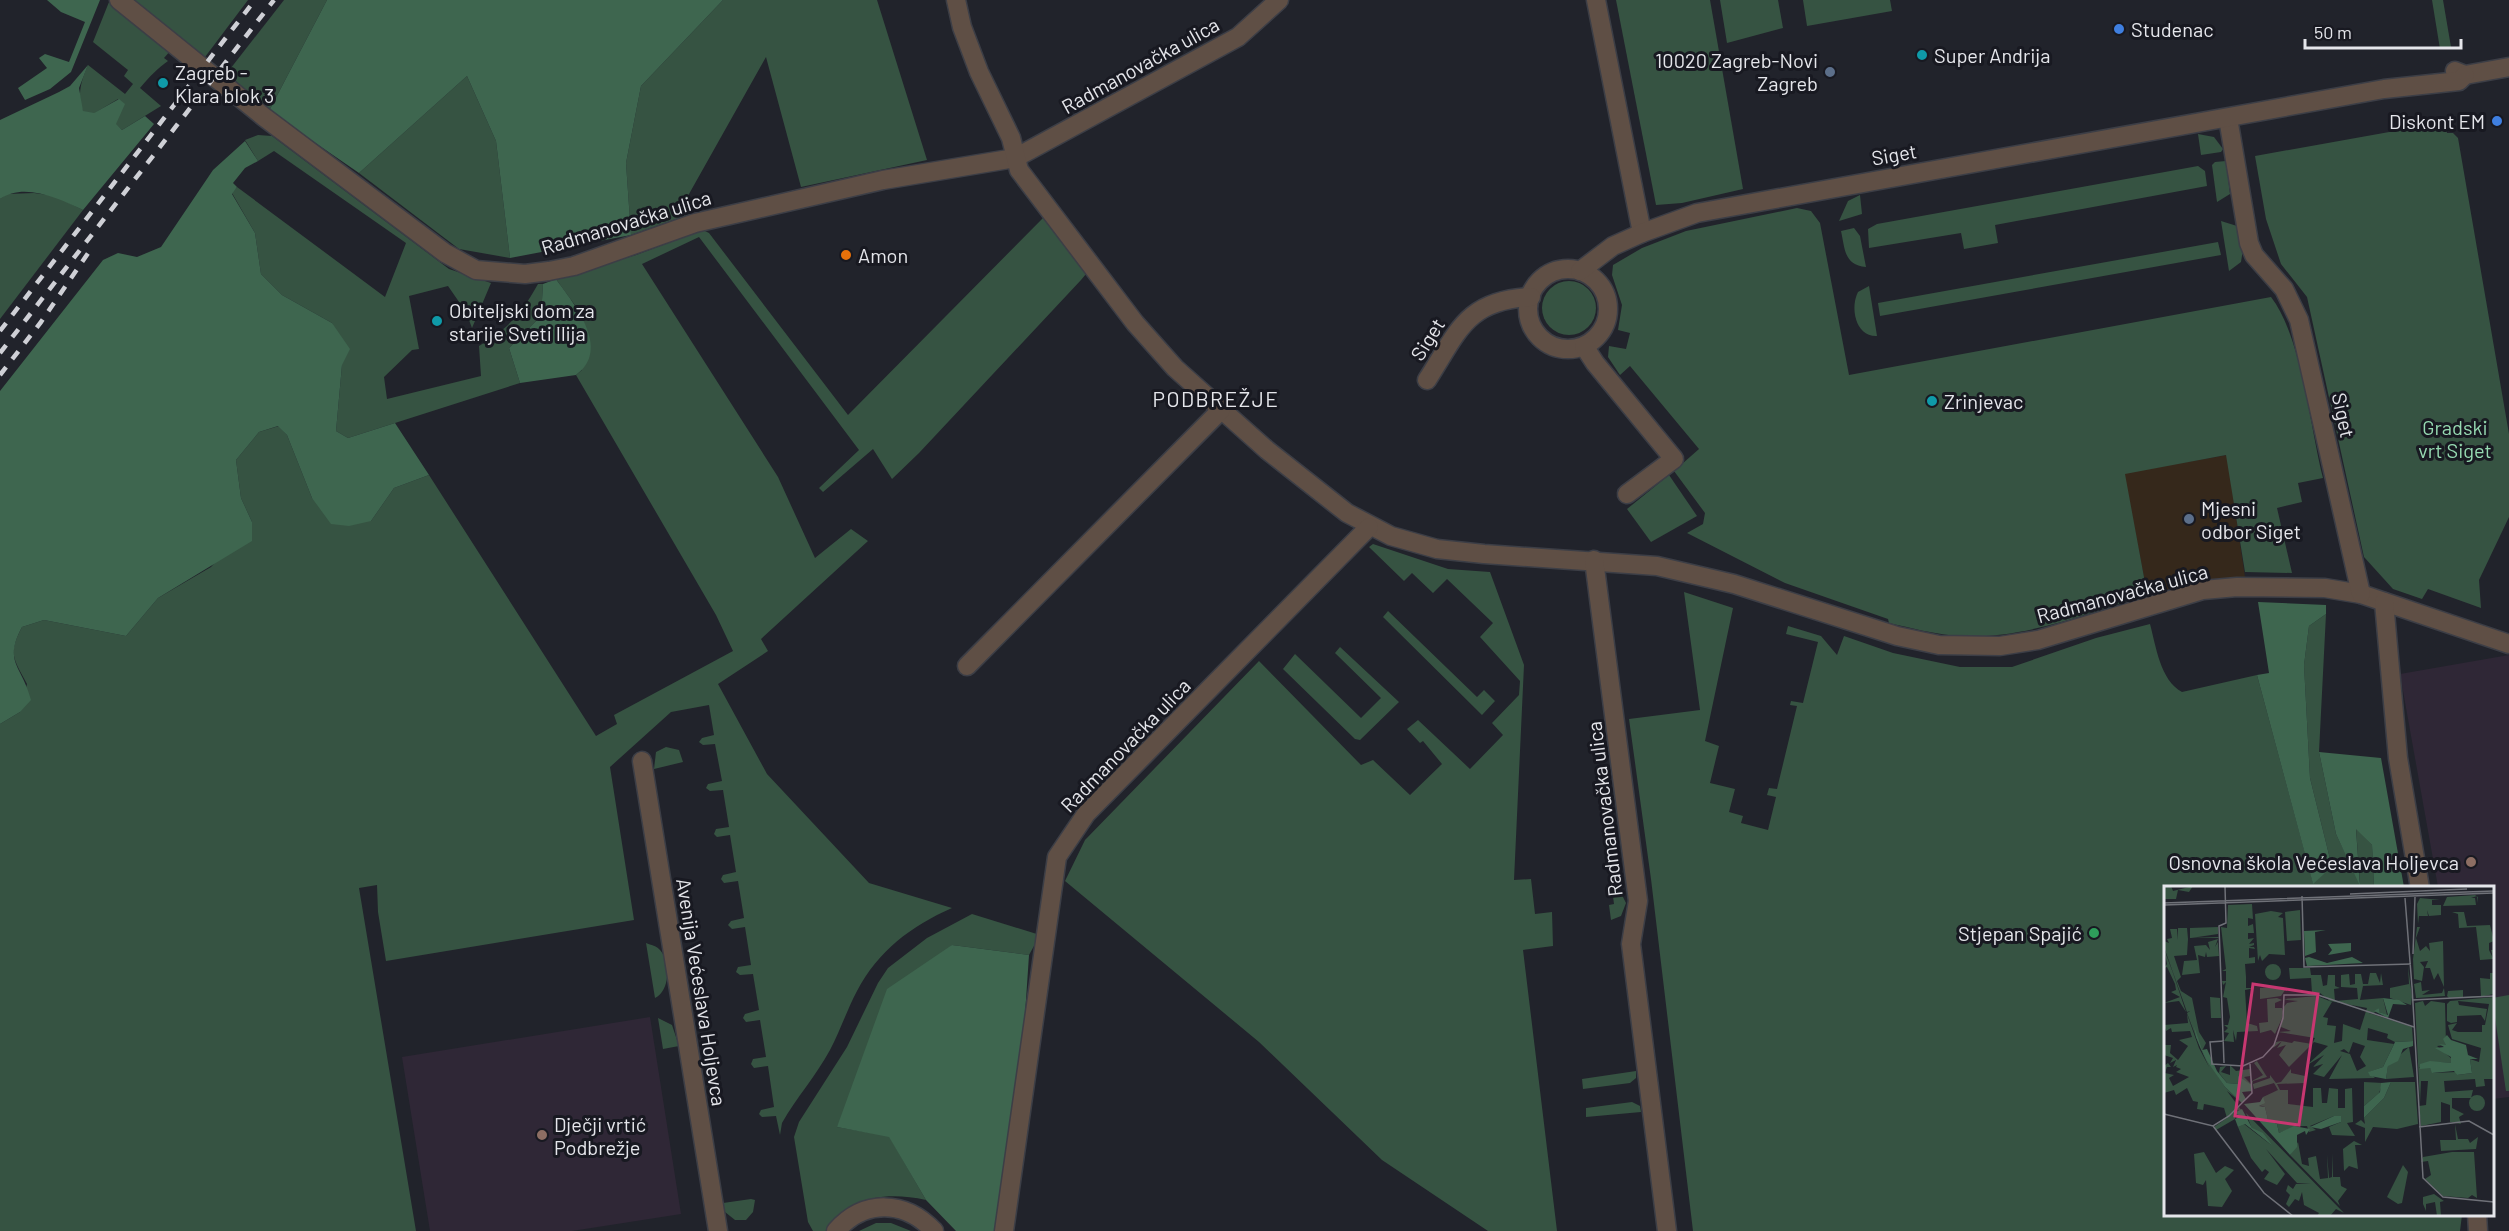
<svg xmlns="http://www.w3.org/2000/svg" width="2509" height="1231" font-family="Barlow,sans-serif">
<rect width="100%" height="100%" fill="#21232b"/>
<polygon fill="#35281b" points="2227,455 2245,577 2216,579 2151,593 2146,588 2124,473"/>
<g fill="#2f2736">
<polygon points="2509,655 2509,1097 2493,1099 2492,888 2438,887 2400,674"/>
<polygon points="650,1017 681,1214 572,1231 430,1231 402,1057"/>
</g>
<g fill="#365342">
<polygon points="131,0 248,0 205,57"/>
<polygon points="284,0 327,0 269,111 227,73"/>
<polygon points="723,0 877,0 927,160 801,187 766,57 689,194 690,214 631,235 626,163 641,86"/>
<polygon points="1616,0 1710,0 1743,189 1682,203 1656,205"/>
<polygon points="1720,0 1778,0 1783,28 1727,43"/>
<polygon points="1803,0 1890,0 1892,11 1807,26"/>
<polygon points="2432,0 2443,0 2451,47 2440,49"/>
<path d="M109,2L171,50L164,58L168,61C158,68 150,76 140,88L161,106L122,130L115,124L124,104L118,99L93,114L83,112C77,93 81,82 88,65L125,94L133,84L124,76L128,70L93,42Z"/>
<polygon points="467,76 496,141 510,258 459,249 359,173"/>
<polygon points="2445,122 2447,133 2453,133 2458,138 2509,434 2509,517 2479,580 2481,608 2428,589 2422,599 2393,589 2364,557 2307,297 2281,264 2266,219 2255,156"/>
<polygon points="2198,134 2214,137 2223,149 2221,152 2201,155"/>
<path d="M258,135L272,136L449,269L491,283L472,328L466,312L448,286L409,296L419,349L412,350L384,377L387,399L481,376L479,346C509,327 520,316 538,284H543L541,316L509,348L520,383L348,438L336,431L342,365L332,323L282,295L261,274L255,233L232,193L237,187L385,297L406,243L274,151L258,161L245,140Z"/>
<polygon points="2226,161 2230,194 2217,202 2212,165 2215,162"/>
<polygon points="2198,166 2205,171 2207,186 1995,225 1998,243 1964,249 1961,233 1869,248 1868,229 1877,224"/>
<polygon points="34,193 55,196 83,210 0,319 0,199 7,194"/>
<polygon points="1860,195 1862,214 1839,221 1848,201"/>
<path d="M1797,208L1811,211L1820,223L1849,375L2271,297C2302,337 2310,427 2323,478L2298,483L2302,502L2277,508L2292,573L2245,572L2226,455L2125,474L2146,588L2151,593C2089,613 2024,640 1957,636C1934,634 1911,628 1889,623L1888,619L1785,583L1687,533L1703,524L1705,513L1674,471L1699,449L1630,366L1620,375L1608,357L1609,346L1626,349L1630,333L1618,330L1622,305L1612,275L1613,265L1642,248L1686,231Z"/>
<path d="M1043,218L1086,274L1081,280L919,453L892,479L873,449L823,492L819,488L859,450L699,237L642,264L778,477L815,558L851,529L868,541L761,639L768,651L718,684L767,774L869,883L952,908C911,926 878,951 857,991C847,1010 840,1031 830,1050C816,1076 796,1098 782,1123L780,1135L776,1116L762,1117L759,1114L761,1110L774,1107L768,1066L754,1068L751,1064L753,1059L766,1057L760,1020L746,1022L743,1018L745,1014L759,1010L753,974L740,975L736,972L738,967L751,965L745,927L732,929L728,925L731,921L744,918L738,881L724,883L721,879L723,875L736,872L730,835L717,837L714,834L716,829L729,827L723,790L710,791L706,788L708,784L722,781L715,744L703,745L699,742L702,738L714,735L709,705L671,712L610,767L634,920L386,961L378,912L377,885L359,888L416,1231H0V724L20,712L27,684C13,658 8,654 22,627L44,620L126,636L158,598L211,567L252,522L241,498L236,460L259,432L279,426L287,435L312,498L371,521L394,488L429,475L596,736L617,724L614,715L733,651L716,615L576,375L582,370V315L556,279L636,255L703,230L709,233L848,415Z"/>
<polygon points="2221,221 2237,226 2243,249 2241,262 2229,271"/>
<path d="M1854,228L1860,236L1866,267C1844,265 1845,249 1841,231Z"/>
<polygon points="2218,242 2221,255 1880,316 1878,303"/>
<circle cx="1569" cy="308" r="27"/>
<path d="M1869,286L1877,336C1855,337 1850,307 1858,292Z"/>
<polygon points="1669,475 1697,516 1651,542 1627,509"/>
<polygon points="1373,544 1448,569 1490,572 1524,665 1514,880 1531,879 1535,914 1552,912 1553,946 1523,950 1557,1231 1488,1231 1382,1160 1259,1042 1065,881 1085,840 1259,661 1361,765 1373,760 1410,795 1442,764 1423,741 1420,743 1407,729 1418,720 1470,769 1503,735 1492,723 1519,695 1520,681 1480,637 1493,623 1447,579 1433,593 1412,573 1404,581 1369,547"/>
<path d="M1684,592L1733,608L1705,741L1719,746L1710,783L1735,789L1729,812L1743,816L1741,823L1768,830L1776,797L1767,795L1769,788L1777,789L1797,706L1790,705L1791,701L1803,703L1818,642L1786,634L1788,626L1821,636L1837,655L1844,636L1893,653L1960,667H2012L2096,638L2150,624C2156,646 2160,680 2182,692L2257,675L2313,883L2332,867L2310,778L2304,665L2309,626L2326,614L2319,752L2336,834L2360,884L2356,828L2372,845L2374,887L2166,888V1214L2462,1215L2460,1231H1693L1651,879L1629,719L1700,710Z"/>
<polygon points="1388,611 1477,697 1484,690 1495,701 1482,715 1383,617"/>
<polygon points="1340,647 1399,702 1360,740 1355,739 1283,669 1295,654 1361,718 1381,698 1335,653"/>
<polygon points="666,747 679,750 683,762 654,769 656,752"/>
<polygon points="1612,889 1621,893 1626,903 1621,916 1611,920 1609,905 1614,904"/>
<path d="M972,914L1040,935L1029,955L952,945L837,1127L889,1136L926,1200C887,1192 851,1195 827,1231H813L808,1222L794,1137L799,1122L847,1047L878,983L888,968L927,938Z"/>
<path d="M646,943C651,945 657,946 660,950C671,962 670,991 655,998Z"/>
<polygon points="2509,995 2509,1091 2506,1091 2492,998"/>
<polygon points="658,1018 672,1025 679,1046 663,1049"/>
<polygon points="1636,1071 1636,1078 1630,1083 1583,1089 1582,1079"/>
<polygon points="1632,1102 1640,1106 1641,1112 1586,1117 1586,1108"/>
<polygon points="751,1199 755,1200 753,1212 746,1220 735,1220 725,1212 723,1203"/>
<polygon points="876,1223 891,1223 911,1231 859,1231"/>
</g>
<g fill="#3e664f">
<polygon points="47,0 100,0 71,72 50,89 25,100 18,88 47,68 39,58 45,54 69,62 85,22 61,12"/>
<polygon points="327,0 723,0 641,86 626,163 631,235 510,258 496,141 467,76 359,173 269,111"/>
<path d="M88,65L79,88L83,111L94,113L119,99L125,104L116,124L122,130L145,116L154,124L83,210C60,199 24,182 0,199V120L59,92L70,86Z"/>
<path d="M245,141L258,161L245,168L233,183L237,187L232,194L255,233L261,274L282,295L332,323L350,349L342,365L336,431L348,438L395,423L429,475L394,488L371,521L349,526L331,524L312,498L287,435L278,426L259,432L236,460L241,498L252,522V541L158,598L126,636L44,620L22,627C3,663 22,665 31,700L20,712L0,724V391L103,260L118,253L137,257L161,247L213,170Z"/>
<path d="M556,279C574,304 612,349 576,375L520,383L509,348L541,316L543,284Z"/>
<polygon points="2258,602 2326,605 2326,614 2309,626 2304,665 2310,778 2332,867 2313,884 2257,675 2269,673"/>
<polygon points="2319,752 2381,758 2404,887 2374,887 2372,845 2356,829 2360,886 2336,834"/>
<polygon points="952,945 1029,955 1019,1105 995,1231 956,1231 926,1200 889,1137 837,1127 887,989"/>
</g>
<g fill="none" stroke-linecap="round" stroke-linejoin="round">
<defs>
<g id="minor">
<polyline points="119,0 264,117 445,253 476,270 525,274 549,271 574,266 695,223 883,180 1015,158 1238,37 1279,0"/>
<polyline points="956,0 962,27 979,72 1011,138 1019,170 1135,323 1175,368 1267,450 1347,513 1391,536 1437,549 1484,554 1657,566 1734,584 1897,636 1939,645 2000,646 2038,640 2203,590 2237,587 2325,588 2361,594 2509,644"/>
<polyline points="1596,0 1642,233"/>
<polyline points="2455,71 2465,75 2509,67"/>
<polyline points="2228,118 2249,243 2254,255 2284,289 2299,320 2361,594"/>
<circle cx="1568" cy="309" r="40"/>
<polyline points="1580,271 1613,246 1642,233 1697,213 2384,89 2459,81 2465,75"/>
<polyline points="1584,346 1595,363 1674,459 1627,494"/>
<path d="M1427,380C1458,332 1466,300 1531,297"/>
<polyline points="1594,560 1638,901 1631,944 1667,1231"/>
<polyline points="2384,602 2398,758 2420,888"/>
<polyline points="967,666 1221,410"/>
<polyline points="642,761 718,1231"/>
<polyline points="2477,1214 2478,1231"/>
<path d="M836,1231C864,1199 905,1200 934,1231"/>
<polyline points="1004,1231 1057,857 1086,814 1369,527"/>
</g>
</defs>
<use href="#minor" stroke="#3c3e46" stroke-width="21"/>
<use href="#minor" stroke="#5f4f45" stroke-width="18"/>
<g stroke="#cfd0d6" stroke-width="4.5" stroke-dasharray="10 10" stroke-linecap="butt">
<polyline points="0,331 255,0"/>
<polyline points="0,353 274,0"/>
<polyline points="0,375 41,322 93,246"/>
</g>
</g>
<g fill="#3f7fe0" stroke="#181921" stroke-width="2">
<circle cx="2119" cy="29" r="6"/>
<circle cx="2497" cy="121" r="6"/>
</g>
<g fill="#0f9aa8" stroke="#181921" stroke-width="2">
<circle cx="1922" cy="55" r="6"/>
<circle cx="163" cy="83" r="6"/>
<circle cx="437" cy="321" r="6"/>
<circle cx="1932" cy="401" r="6"/>
</g>
<g fill="#5c6f8a" stroke="#181921" stroke-width="2">
<circle cx="1830" cy="72" r="6"/>
<circle cx="2189" cy="519" r="6"/>
</g>
<circle fill="#e8710a" stroke="#181921" stroke-width="2" cx="846" cy="255" r="6"/>
<g fill="#8d6e63" stroke="#181921" stroke-width="2">
<circle cx="2471" cy="862" r="6"/>
<circle cx="542" cy="1135" r="6"/>
</g>
<circle fill="#2e9e5b" stroke="#181921" stroke-width="2" cx="2094" cy="933" r="6"/>
<g text-anchor="middle" dominant-baseline="central" stroke-width="6" stroke-linejoin="round" paint-order="stroke">
<g font-size="20" fill="#e5e6eb" stroke="#181921" text-anchor="start">
<text x="2131" y="29">Studenac</text>
<text x="1934" y="55">Super Andrija</text>
<text x="1818" y="60" text-anchor="end">10020 Zagreb-Novi<tspan x="1818" dy="23">Zagreb</tspan></text>
<text x="175" y="72">Zagreb -<tspan x="175" dy="23">Klara blok 3</tspan></text>
<text x="2485" y="121" text-anchor="end">Diskont EM</text>
<text x="858" y="255">Amon</text>
<text x="449" y="310">Obiteljski dom za<tspan x="449" dy="23">starije Sveti Ilija</tspan></text>
<text x="1944" y="401">Zrinjevac</text>
<text x="2201" y="508">Mjesni<tspan x="2201" dy="23">odbor Siget</tspan></text>
<text x="2459" y="862" text-anchor="end">Osnovna škola Većeslava Holjevca</text>
<text x="2082" y="933" text-anchor="end">Stjepan Spajić</text>
<text x="554" y="1124">Dječji vrtić<tspan x="554" dy="23">Podbrežje</tspan></text>
</g>
<g font-size="20" fill="#e5e6eb" stroke="#181921">
<text transform="translate(1140 65) rotate(-29)">Radmanovačka ulica</text>
<text transform="translate(1894 154) rotate(-10)">Siget</text>
<text transform="translate(626 222) rotate(-17)">Radmanovačka ulica</text>
<text transform="translate(1427 339) rotate(-58)">Siget</text>
<text transform="translate(2344 415) rotate(78)">Siget</text>
<text transform="translate(2122 593) rotate(-15)">Radmanovačka ulica</text>
<text transform="translate(1125 745) rotate(-46)">Radmanovačka ulica</text>
<text transform="translate(1604 809) rotate(-97)">Radmanovačka ulica</text>
<text transform="translate(702 992) rotate(81)">Avenija Većeslava Holjevca</text>
</g>
<g font-size="20" fill="#96dab2" stroke="#181921">
<text x="2455" y="427">Gradski<tspan x="2455" dy="23">vrt Siget</tspan></text>
</g>
<g font-size="21" letter-spacing="1.5" fill="#e5e6eb" stroke="#181921">
<text x="1216" y="398">PODBREŽJE</text>
</g>
</g>
<g transform="translate(2164 886)">
<rect width="330" height="330" fill="#21232b"/>
<path d="M0,0H7L9,5L29,0L25,6L14,4L12,13H0ZM311,9L314,11V17L313,10L307,12H311L312,19L279,20L283,11ZM256,12L276,14H268V19H277V29L265,30L263,24L264,30H255L254,38L253,18ZM88,18L89,33L84,32V40L89,38L90,47H84V53L90,52L85,58L90,57V59L85,61H90L91,63L85,62V72L91,71V77L81,78L82,91V102H91L81,104L82,120L83,137L93,140L94,145L73,146L72,155L69,144L70,156L60,155L65,147L60,146L64,142L60,139H64L66,131L63,112L59,111L62,96L59,99L58,95H62V85H58L62,83L57,41L63,42L64,19ZM136,24L137,54L123,55L121,26ZM107,25L119,27L114,31L119,32L121,69L105,68L98,75L96,69L94,75L91,28ZM288,26H300L303,40L326,39L330,55L325,57V64L329,72L327,64H330L329,73L316,74L312,41L295,42L294,28ZM54,41V48L27,52L54,51L55,52H26V42ZM253,41H256L252,52L256,65L262,60L266,65L265,57L279,55L280,101L274,87L270,94L266,82H261L264,75L256,76L260,81L258,95L250,93L249,73ZM14,42H23L24,53L23,69L10,70L17,91L13,95L17,105L28,112L35,146L42,157L38,165L61,201L78,217L63,205L78,225L71,224V233L52,244L50,241L63,232L60,222L40,218L39,224L33,223L34,216L29,215L23,202L12,209L10,204L0,207V180L4,177L7,181H3L1,187L10,189L5,192L9,200L25,191L12,186L17,183L12,181L13,179L9,181L12,174L6,177L9,172L0,169V159H7L6,167L14,174L24,160L15,154L28,151L26,145L8,146L7,142L2,145L0,139L24,137L23,128L35,162L45,181L35,159L23,127L26,125L23,126L0,61V55L5,57L3,53L8,52L6,43H13L14,54ZM54,53L51,61L54,56L55,70L43,71L42,66L41,71L34,69L36,87L18,89L20,75L33,74L30,60L42,59L46,64L44,56ZM0,63L9,87L22,126L15,115L0,117L16,111L7,106L12,104L11,98L3,81L0,82L3,78ZM101 86a8 8 0 1 1 16 0a8 8 0 1 1-16 0ZM244,80L248,111L247,119L226,112V102L245,98ZM125,82H146L147,89H157L159,100L163,99L164,89H171V100L176,102L170,103L171,115L194,113L193,102L177,101V89L185,88L186,99L191,98V88H197L199,98H204L206,87H212L216,97L217,87L219,99L199,100L196,114L219,112L223,129L215,126V122L210,127H205L248,141L249,155L231,156L223,152L224,148L204,142L203,154L230,158L219,181L205,186L211,192L165,193L178,169L160,191L149,188L159,178L149,181L160,169L143,179L164,160L150,156L125,181L115,169L122,159L113,162L118,155L109,162L112,156L117,155L128,157L130,155L148,158L151,152L114,146L127,145L117,141L119,122L123,117L134,115L123,114L120,113L153,110L168,116L159,131L164,132L163,139L172,140L170,157L178,155L179,138L196,144L203,122L166,115L156,107H148L147,92L126,93ZM189,156L201,160L196,171L202,180L193,185L186,168L176,165L180,163L185,167ZM326,87H330V108L315,111L285,112L283,110L284,105L299,104V111L317,110L316,92L326,93ZM257,96L258,105L266,104L258,109L278,107L280,102L281,110L252,112L250,98ZM116,101L121,104L117,110L96,113V102ZM46,111L56,112L57,132H47ZM330,111V193H320L321,200L312,201L311,193L280,195L281,206L309,204L307,212H288V222L300,228L295,231L297,238L286,236V219L277,216V236L257,240L255,220L262,219L264,195H257L256,217L251,117L259,115L261,120L267,115L281,117L282,159L273,160L288,173L287,177L266,176L255,182H266L269,187L292,186L293,189L308,187L306,173L315,176L317,162L288,153L284,139L293,137L288,144L294,146H318V139H321L325,118L294,115L295,119L323,123L321,135L317,129L293,130V136L287,137L283,135V118L286,115ZM113,112L118,114L111,117V122H118L119,130L111,148L107,144L96,147L95,137L104,136L103,113ZM245,161L250,191L222,193L224,179ZM93,175L103,191L89,195V198L106,192V189L112,197L117,196L127,183V187L141,190V197L113,198L116,204H124V218L149,221V202H157L158,217H163L165,202L174,203V222H181V203L188,202L189,236L183,237L191,250L168,249L165,241L177,236L170,230L146,240L152,244L145,246L143,240H134L115,247L113,238L104,234L101,221L95,219L99,218V211L114,204L110,197L90,203L88,195L99,189L90,177ZM66,179L72,185L86,183V190L80,191L88,199L74,191V198L63,197L55,187L56,181L62,180L57,186L66,189ZM200,196L219,197L215,207L200,220ZM227,196H251L254,238L233,243L209,241L201,256V242L191,238L197,234L201,238L200,232L220,212ZM305 217a8 8 0 1 1 16 0a8 8 0 1 1-16 0ZM82,227L180,327L172,323L166,330H153L155,327L140,319L138,306L135,315L131,313L125,321L122,318L126,309L122,305L124,299L129,303L132,298L147,297H133L102,263L121,288L113,299L100,293L105,286L101,283L98,286L87,272L74,241L80,238L107,259L88,243ZM291,238L294,253H304L306,257L314,251L312,263L277,265L276,254H292ZM190,255L198,259H191L194,283L185,280L180,285L179,263ZM134,256L138,278L145,280L144,272L152,270L156,293L164,292L163,268L165,292L168,291V267L169,291H176L177,300L183,303L174,315L176,320L126,269ZM40,266L52,287L61,280L70,284L61,293L68,305L58,321L44,320L42,294L39,299L32,297L30,268ZM288,266H310L313,312L308,309L304,312L279,310L261,293L267,289L264,275L257,276L259,271ZM239,279L244,286L238,317L234,318L223,311ZM270,308L280,315L276,316L277,330H273L271,316L262,318V325L259,318V311Z" fill="#365342" fill-rule="evenodd"/>
<path d="M162,44L151,46L152,66L141,70L140,45ZM187,57V65L164,69L168,64L164,58ZM145,71L163,77L188,71L199,77L143,80L141,72ZM219,112L235,114L243,119L229,118L224,132L210,125L215,122V126L224,129ZM30,140L38,164L43,163L53,185L63,197L74,198V190L88,199V205L78,206L82,213L78,217L61,201L43,175L38,165L32,151ZM283,149L287,154L302,159L304,169L314,173H306L308,187L293,189L290,185L268,187L266,182L256,183V178L266,175L287,177V171L271,162L280,161L275,158L282,159L279,153ZM249,155V160L239,163L234,175L224,180L222,193L206,190L204,186L219,181L231,156ZM227,196L220,212L200,232V220L216,206L217,197ZM99,211L101,217L95,220L101,221L104,234L113,238L115,247L130,240L146,243L142,249L141,245L133,249V261L126,269L80,218L96,216ZM78,223L88,242L99,247L108,259L81,238L74,241L71,233L77,230L70,227ZM170,230H177V236L157,243L146,241Z" fill="#3e664f"/>
<path fill="none" stroke="#6f7178" stroke-width="1.5" d="M186,8L303,3M138,10L140,81L247,78M241,12L248,101M0,17L330,5M0,19L330,7M249,68L251,11M248,100L259,292L279,311L330,316M248,114L330,110M60,155L46,156L48,178L79,180L99,171L110,159L119,132L120,109H154L250,141M60,177L55,40L62,37L61,0M0,228L49,240L65,230L88,207L86,178M49,240L100,307L129,330M255,241L305,235L330,249"/>
<path fill="#c73771" fill-opacity="0.15" stroke="#c73771" stroke-width="3" d="M89,98L154,108L135,239L71,230Z"/>
<rect width="330" height="330" fill="none" stroke="#e5e6eb" stroke-width="3"/>
</g>
<path d="M2305 39v9h156v-9" fill="none" stroke="#e5e6eb" stroke-width="3"/>
<text x="2314" y="39" font-size="18" fill="#e5e6eb" stroke="#181921" stroke-width="4.5" paint-order="stroke">50 m</text>
</svg>
